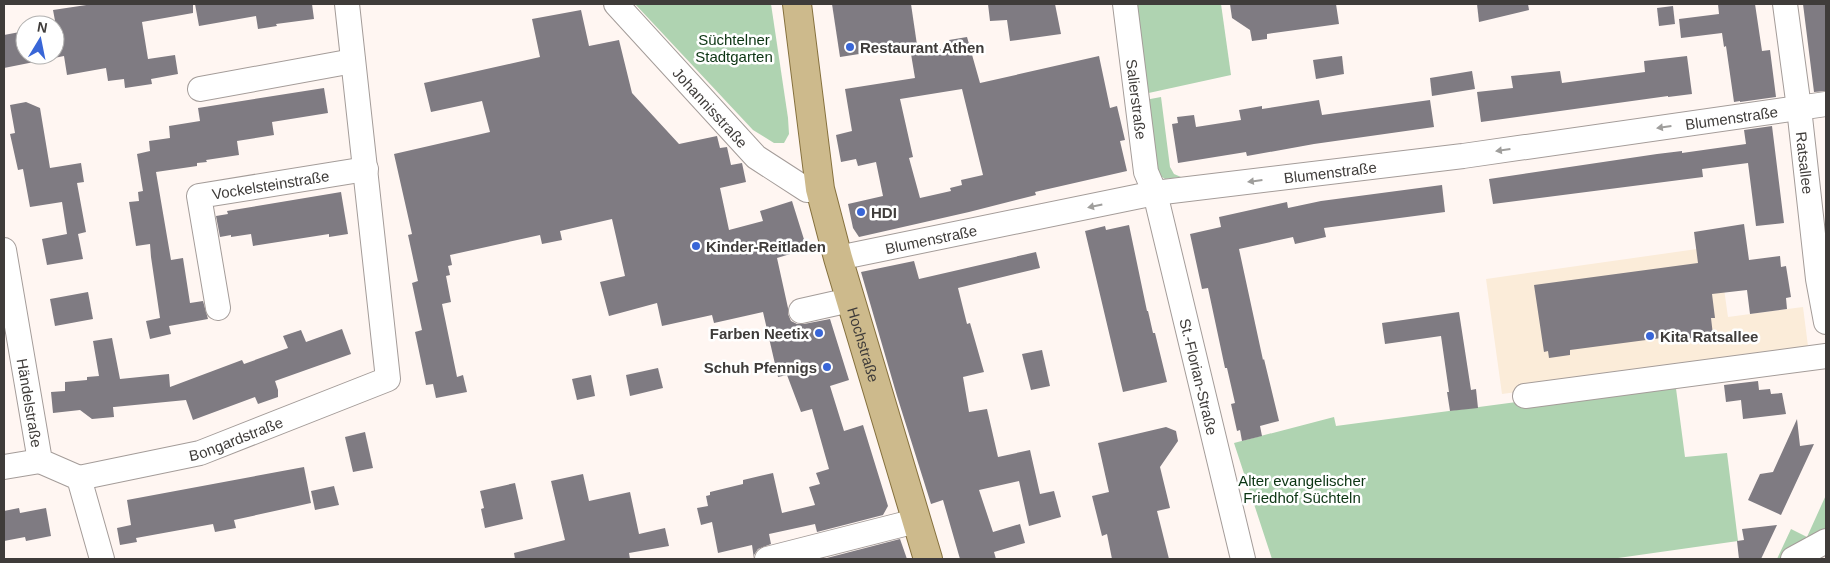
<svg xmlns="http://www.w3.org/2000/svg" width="1830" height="563" font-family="Helvetica,sans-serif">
<rect width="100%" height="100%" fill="#fff6f2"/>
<polygon fill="#fbecd9" points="1718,246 1728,317 1803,307 1809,354 1502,394 1486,279"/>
<g fill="#afd3b1">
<polygon points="635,4 771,4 788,118 789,134 784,143 774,143 753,130"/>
<polygon points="1134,4 1221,4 1231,75 1144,94"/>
<polygon points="1161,97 1170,167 1174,174 1181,177 1165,179 1154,172 1145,100"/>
<polygon points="1675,381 1685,457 1727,453 1738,541 1611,559 1272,559 1234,443 1334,417 1336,426"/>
<polygon points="1826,495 1826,527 1819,536 1785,559 1777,559 1791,529 1807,537"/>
</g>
<g fill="#7f7b82" fill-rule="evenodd">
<polygon points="93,4 193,4 193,13 142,22 148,59 175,55 178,74 151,79 152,84 125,88 124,79 108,81 106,68 67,75 64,56 4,68 4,35 25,31 25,55 55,55 56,26 53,10"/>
<polygon points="195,4 312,4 314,19 276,24 277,26 258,29 256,16 199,26"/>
<polygon points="832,4 911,4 917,45 840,57"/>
<polygon points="988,4 1055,4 1061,34 1010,41 1007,20 990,21"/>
<polygon points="1230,4 1336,4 1339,24 1267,34 1267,39 1252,41 1250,30 1232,18"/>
<polygon points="1477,4 1528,4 1529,10 1479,22"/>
<polygon points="1718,4 1755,4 1762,51 1770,50 1776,97 1740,102 1740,101 1734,102 1726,46 1724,47 1722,33 1681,38 1679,19 1719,14"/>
<polygon points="1803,4 1826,4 1826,91 1814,92"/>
<polygon points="1673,6 1675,24 1659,26 1657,8"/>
<polygon points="581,10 589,46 619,40 632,93 679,144 717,136 720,148 727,147 731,165 742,163 746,182 720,188 729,230 763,221 760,211 792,201 807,249 777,258 788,308 788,314 791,321 797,324 804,324 830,319 849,380 830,386 844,431 863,425 888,506 883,515 817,532 815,524 769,534 771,544 758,549 754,555 754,559 752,545 718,553 712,522 701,525 697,508 708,506 706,496 710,495 710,492 743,484 743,480 773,473 782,513 815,505 809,487 820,484 816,473 829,469 812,409 801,412 787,375 778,377 763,312 714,323 712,315 662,326 657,303 609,316 600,282 625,276 612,219 560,231 562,240 542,244 540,235 450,255 452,265 448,266 450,275 446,276 451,302 442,304 457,377 463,375 467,392 436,398 433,384 426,385 415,332 422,330 412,283 418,281 408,235 412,234 394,154 490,132 482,101 431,112 424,83 540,57 532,19"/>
<path d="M967,37L980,83L1099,56L1110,108L1117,106L1125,140L1120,141L1127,171L1035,192L1036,195L969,212L859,237L853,228L848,204L883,196L876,162L858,166L856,159L841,162L836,135L852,131L845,89L915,78L911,54L950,48L949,40ZM962,89L983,175L961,180L962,185L950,188L951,191L920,198L909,158L913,157L900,99Z"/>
<polygon points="1342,56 1344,74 1316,79 1313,60"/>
<polygon points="1687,56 1692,94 1668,97 1668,96 1481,122 1477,92 1513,88 1511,76 1560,71 1562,83 1645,72 1644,61"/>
<polygon points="1472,71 1475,89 1432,96 1430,78"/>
<polygon points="324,88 328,113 272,122 274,135 237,141 239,155 206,160 207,162 197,163 197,166 156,172 171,260 183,258 190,303 203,301 208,319 169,326 171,334 150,339 146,321 160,318 151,257 150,244 136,246 129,202 139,201 138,192 143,191 137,154 150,151 149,141 170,138 169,126 200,121 198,108"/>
<polygon points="1319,100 1322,115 1430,100 1434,127 1314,144 1247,156 1246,152 1178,163 1172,124 1178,123 1177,117 1194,115 1196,127 1241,120 1239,110 1262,106 1262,109"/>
<polygon points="26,102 40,108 50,168 81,163 84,182 77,183 86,232 78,234 83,259 47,265 42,239 67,234 62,202 30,207 23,169 18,170 10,134 15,133 10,105"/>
<polygon points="1772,126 1784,223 1756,226 1748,163 1702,169 1703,177 1493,204 1489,179 1657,154 1682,151 1682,153 1746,144 1744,130"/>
<polygon points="1442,185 1445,212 1324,228 1326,237 1295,244 1293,237 1239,249 1263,360 1264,359 1279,421 1260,426 1262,436 1242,441 1240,430 1237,431 1231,404 1235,403 1227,368 1225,368 1208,288 1202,289 1190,234 1221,227 1219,217 1287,202 1288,208 1321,201"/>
<polygon points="341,192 348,234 329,237 329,234 253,246 251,234 231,237 231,235 220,237 216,216 228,214 227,211"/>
<polygon points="1744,224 1749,260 1780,256 1781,267 1786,266 1791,297 1786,298 1787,309 1750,314 1747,290 1712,294 1715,318 1711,318 1713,335 1670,341 1669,337 1570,350 1570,355 1549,358 1548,351 1544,352 1534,285 1698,263 1694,232"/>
<polygon points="1129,225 1147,311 1148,311 1153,333 1155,333 1167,382 1123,392 1085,231 1105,226 1106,230"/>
<polygon points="1036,252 1040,268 958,288 967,324 970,323 984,372 963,377 969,412 987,409 998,457 1030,450 1040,494 1054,491 1061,517 1029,526 1019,481 979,490 993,532 1020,524 1025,543 994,552 996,559 960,559 943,500 931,504 897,396 861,272 914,261 919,279"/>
<polygon points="88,292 93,319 55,326 50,299"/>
<polygon points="1459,312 1471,390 1476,389 1478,408 1450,411 1447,392 1449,392 1441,336 1385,344 1382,323"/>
<polygon points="342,329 351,354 275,381 278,390 278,397 258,404 255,397 193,420 186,400 114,407 113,407 114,417 92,419 80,410 53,413 51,392 65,391 65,382 87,380 87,377 99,376 93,341 112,338 120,379 169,374 170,387 242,360 244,364 288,348 283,336 301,330 306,342"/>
<polygon points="1042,350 1050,386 1031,390 1022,354"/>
<polygon points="658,368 663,388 630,396 626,375"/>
<polygon points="591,375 595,396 577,400 572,379"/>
<polygon points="1758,381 1759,390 1770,389 1771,394 1782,393 1786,414 1743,419 1741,400 1726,402 1724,385"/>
<polygon points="1797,419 1800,446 1814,444 1781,515 1748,500 1760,474 1773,472"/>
<polygon points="1166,427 1176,431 1178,441 1160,467 1170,508 1157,511 1169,559 1112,559 1107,534 1102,536 1092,496 1109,492 1098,443"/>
<polygon points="365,432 373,468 353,472 345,437"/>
<polygon points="304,467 311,503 234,520 236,528 215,532 213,524 136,538 137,542 120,545 117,528 131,525 127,500"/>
<polygon points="583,474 589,501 630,492 639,534 665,528 669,546 629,553 630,559 515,559 514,553 565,540 551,481"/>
<polygon points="515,483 523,519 485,528 481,509 484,508 480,491"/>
<polygon points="334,486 339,505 315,510 311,491"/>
<polygon points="19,508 20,513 46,508 51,536 26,541 25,537 4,541 4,511"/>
<polygon points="1777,525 1761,559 1739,559 1737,541 1744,540 1742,529"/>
<polygon points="900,539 907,559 823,559"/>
</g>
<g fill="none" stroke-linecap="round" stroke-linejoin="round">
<defs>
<g id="minor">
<path id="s1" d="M616,4L756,157L807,190L820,189"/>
<path id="s2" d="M1125,4L1146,172L1155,193L1243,559"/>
<path id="s3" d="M1785,4L1799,108L1818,279L1826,322"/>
<polyline points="200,89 353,61"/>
<path id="s4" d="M4,250L40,461L79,478L102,559"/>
<path id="s5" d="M838,258L1155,193L1463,156L1826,104"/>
<path id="s6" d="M218,308L199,196L366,169"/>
<polyline points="801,311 850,300"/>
<polyline points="1525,396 1826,356"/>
<polyline points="4,467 40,461"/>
<path id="s7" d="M79,478L200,453L388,379L347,4"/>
<polyline points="767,559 916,521"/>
<polyline points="1793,559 1826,541"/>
</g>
<g id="major">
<path id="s8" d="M797,4L820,189L838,258L928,559"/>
</g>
</defs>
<use href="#minor" stroke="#a49c99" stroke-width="26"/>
<use href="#major" stroke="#85703d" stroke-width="30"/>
<use href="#minor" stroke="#fff" stroke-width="24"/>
<use href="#major" stroke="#cdba8c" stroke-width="28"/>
</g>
<defs><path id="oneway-solid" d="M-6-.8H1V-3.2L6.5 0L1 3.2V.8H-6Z" transform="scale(1.25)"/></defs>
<g fill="#9f9e9c">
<use href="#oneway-solid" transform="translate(1664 127) rotate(172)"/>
<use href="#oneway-solid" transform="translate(1503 150) rotate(172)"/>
<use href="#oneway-solid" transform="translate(1255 181) rotate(173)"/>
<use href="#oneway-solid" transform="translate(1095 206) rotate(168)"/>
</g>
<g fill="#3966d7" stroke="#fff" stroke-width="2">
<circle cx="850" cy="47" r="5"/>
<circle cx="861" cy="212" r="5"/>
<circle cx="696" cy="246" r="5"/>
<circle cx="819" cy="333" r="5"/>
<circle cx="1650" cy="336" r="5"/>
<circle cx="827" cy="367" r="5"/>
</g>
<g text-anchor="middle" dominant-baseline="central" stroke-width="5" stroke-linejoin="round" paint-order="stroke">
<g font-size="15" fill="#0b3412" stroke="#fff">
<text x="734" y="39">Süchtelner<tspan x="734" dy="17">Stadtgarten</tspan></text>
<text x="1302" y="480">Alter evangelischer<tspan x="1302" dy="17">Friedhof Süchteln</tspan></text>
</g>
<g font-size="15" font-weight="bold" fill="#3f3c3a" stroke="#fff" text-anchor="start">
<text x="860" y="47">Restaurant Athen</text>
<text x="871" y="212">HDI</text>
<text x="706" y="246">Kinder-Reitladen</text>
<text x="809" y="333" text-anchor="end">Farben Neetix</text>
<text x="1660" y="336">Kita Ratsallee</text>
<text x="817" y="367" text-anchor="end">Schuh Pfennigs</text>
</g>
<g font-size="15" fill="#3f3c3a" stroke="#fff">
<text stroke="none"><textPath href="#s2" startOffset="96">Salierstraße</textPath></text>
<text stroke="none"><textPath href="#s1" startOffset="140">Johannisstraße</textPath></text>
<text stroke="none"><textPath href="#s5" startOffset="905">Blumenstraße</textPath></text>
<text stroke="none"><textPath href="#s3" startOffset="160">Ratsallee</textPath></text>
<text stroke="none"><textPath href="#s5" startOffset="500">Blumenstraße</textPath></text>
<text stroke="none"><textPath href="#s6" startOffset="186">Vockelsteinstraße</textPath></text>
<text stroke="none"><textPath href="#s5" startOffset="95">Blumenstraße</textPath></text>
<text stroke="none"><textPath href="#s8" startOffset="348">Hochstraße</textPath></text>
<text stroke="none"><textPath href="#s2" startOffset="381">St.-Florian-Straße</textPath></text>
<text stroke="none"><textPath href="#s4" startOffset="155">Händelstraße</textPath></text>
<text stroke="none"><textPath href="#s7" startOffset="162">Bongardstraße</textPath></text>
</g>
</g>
<rect width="1830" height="563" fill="none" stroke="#3f3c3a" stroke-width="10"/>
<g transform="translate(40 40) rotate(10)"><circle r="24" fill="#ffffff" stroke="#b2b1b0"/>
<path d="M0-4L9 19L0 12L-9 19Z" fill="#3966d7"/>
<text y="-8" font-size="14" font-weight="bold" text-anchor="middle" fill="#3f3c3a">N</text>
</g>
</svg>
